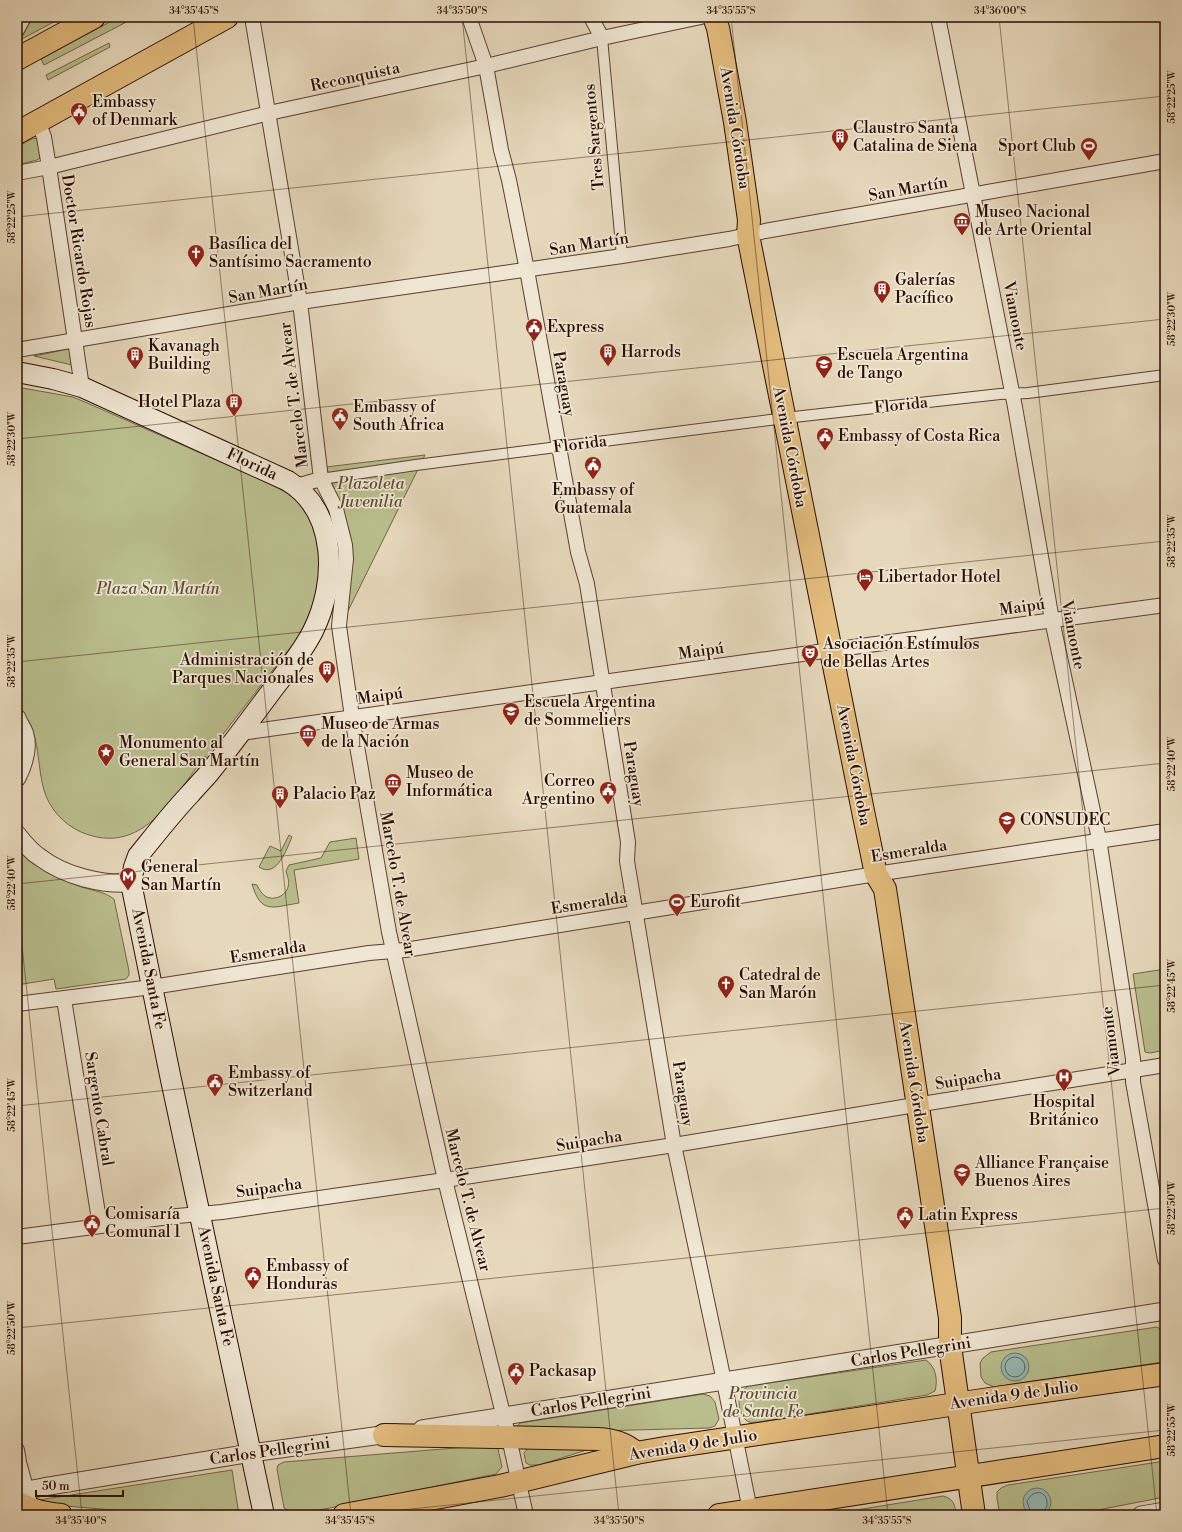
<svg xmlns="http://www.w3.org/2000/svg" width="1182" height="1532" font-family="'Libre Bodoni',serif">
<rect width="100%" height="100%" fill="#e6d8bb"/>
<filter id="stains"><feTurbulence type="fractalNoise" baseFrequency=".005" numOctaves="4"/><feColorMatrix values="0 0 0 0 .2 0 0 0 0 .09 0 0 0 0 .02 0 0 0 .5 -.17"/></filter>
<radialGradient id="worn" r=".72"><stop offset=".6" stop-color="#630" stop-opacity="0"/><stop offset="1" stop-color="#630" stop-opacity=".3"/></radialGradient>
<g fill="#b9be8d" stroke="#726646">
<polygon points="33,17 63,17 20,40"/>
<polygon points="119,17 136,17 44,65 41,59"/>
<polygon points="109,43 110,47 48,80 46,75"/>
<polygon points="33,138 38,139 40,158 37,160 17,165 17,147"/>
<polygon points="73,348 72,365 34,356"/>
<path d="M17,387L73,397L85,402L275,486L295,498L316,526L325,545L318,588L311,612L297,639L220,738L227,744L212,762L205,756C174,797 142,858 81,832C63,824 49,808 44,790C36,763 41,726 17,708Z"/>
<polygon points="425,455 344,619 347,598 350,534 342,508 326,467"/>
<path d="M289,835L292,837C287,848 277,879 259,867L270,846L281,851Z"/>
<path d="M356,838L359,859L294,870L299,903C273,907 261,915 252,884L257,885C259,889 261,893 265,896C273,901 285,897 288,887C290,881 287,876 286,871L289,865L321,858L330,842Z"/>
<path d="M17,844C36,860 53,877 76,885C88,890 104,891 114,899L129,971V975L126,979L56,989L54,979L17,985Z"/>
<polygon points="1165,969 1165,1050 1150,1053 1145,1052 1133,974"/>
<polygon points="1157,1327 1165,1332 1165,1359 1163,1362 994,1387 985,1383 981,1377 980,1363 983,1358 991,1352"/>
<path d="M926,1360C936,1367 938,1380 935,1391L927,1395L759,1422C756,1422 752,1423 749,1422C741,1419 737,1403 740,1396C741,1392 744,1389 748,1386Z"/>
<polygon points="703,1394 710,1396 715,1402 719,1419 715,1426 709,1428 520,1433 517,1426 520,1423"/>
<polygon points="492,1445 498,1449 502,1467 496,1474 305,1513 293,1513 284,1508 277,1469 278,1465 284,1462"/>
<polygon points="530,1446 593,1448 539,1465 530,1465 526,1463 524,1453"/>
<polygon points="1165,1461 1165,1497 1072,1515 1000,1515 997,1499 997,1492 1001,1488 1008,1485"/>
<polygon points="232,1470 239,1515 172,1515 42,1504 39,1500"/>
<path d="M943,1496C954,1499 955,1505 956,1515H825Z"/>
</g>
<g fill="#97b9b4" stroke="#6b746c">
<circle cx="1015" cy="1367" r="14"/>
<circle cx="1037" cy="1502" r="14"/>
</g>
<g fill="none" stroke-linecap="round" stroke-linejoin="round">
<g stroke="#60635a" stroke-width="1">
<circle cx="1015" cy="1367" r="10"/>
<path d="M1032,1515L1027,1502C1031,1490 1046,1489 1047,1502C1048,1507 1044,1510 1043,1515"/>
</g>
<defs>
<g id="pedestrian">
<polyline points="602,38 622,256"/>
<polyline points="321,479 416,465 785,418 1000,394 1028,393 1165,375"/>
</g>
<g id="minor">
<polyline points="252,17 300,302 321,479 336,509 345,545 346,559 339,626 352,717 389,932 445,1180 509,1438 526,1515"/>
<polyline points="469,17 486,66 501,150 509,180 527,270 578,552 587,584 628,842 627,861 674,1145 720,1362 751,1515"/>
<polyline points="591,17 602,38"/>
<polyline points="938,17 1015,407 1052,620 1099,839 1133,1059 1133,1082 1165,1260"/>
<polyline points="17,30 24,17"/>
<polyline points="38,121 44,137 49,167 82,387"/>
<polyline points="17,173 49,167 269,113 486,66 602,38 701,17"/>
<polyline points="17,350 300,302 622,256 729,239 765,231 1165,161"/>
<polyline points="296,486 321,479"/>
<polyline points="241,733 831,650 1165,605"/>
<polyline points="64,999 100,1226"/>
<polyline points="17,1004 152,987 369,953 405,950 876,874 1165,831"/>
<polyline points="17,1237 177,1216 222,1212 445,1180 674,1145 903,1107 1165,1065"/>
<polyline points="17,1450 19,1462 29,1499"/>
</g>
<g id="tertiary">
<path d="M17,718C19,724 24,730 25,735C29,749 23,766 17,778"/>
<path d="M17,834C24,843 31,852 41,858C65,876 102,885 131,883"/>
<polyline points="422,1429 1165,1311"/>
<polyline points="17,1494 27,1490 43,1487 251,1453 396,1433"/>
<polyline points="1141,1515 1165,1511"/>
</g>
<path id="secondary" d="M17,372L53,379L82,387L288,481C338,512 337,583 313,631C302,653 285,673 270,693C250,720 230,747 209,773C203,780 197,786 191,793C172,813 155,835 138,856L134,867L131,883L170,1075L264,1515"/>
<g id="primary">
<polyline points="714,17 718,28 735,122 749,220 748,235 864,816 876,874 885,889 950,1318 950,1346 974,1515"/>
<polyline points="17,59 94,17"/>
<polyline points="17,133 227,17"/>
</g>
<g id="trunk">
<path d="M384,1435L598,1439C613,1440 625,1443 636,1453"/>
<path d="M17,1502C31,1511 45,1513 61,1515"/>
<polyline points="344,1515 500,1486 636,1453 665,1448 996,1398 1165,1374"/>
<polyline points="719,1515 1165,1446"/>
</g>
</defs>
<use href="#pedestrian" stroke="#59402f" stroke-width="12"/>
<use href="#minor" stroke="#59402f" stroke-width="16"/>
<use href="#tertiary" stroke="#59402f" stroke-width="19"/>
<use href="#secondary" stroke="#2a0d00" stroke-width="22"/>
<use href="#primary" stroke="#2a0d00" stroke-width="24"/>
<use href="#trunk" stroke="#2a0d00" stroke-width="24"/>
<use href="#pedestrian" stroke="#efe6d3" stroke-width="10"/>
<use href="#minor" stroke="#efe6d3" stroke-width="14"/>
<use href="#tertiary" stroke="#efe6d3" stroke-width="17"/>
<use href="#secondary" stroke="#efe6d3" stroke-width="20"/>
<use href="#primary" stroke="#e3bc7e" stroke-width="22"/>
<use href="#trunk" stroke="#e3bc7e" stroke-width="22"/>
</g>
<path fill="none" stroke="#2a0d00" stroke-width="1" stroke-opacity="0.45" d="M193,17L351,1515M462,17L619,1515M731,17L888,1515M999,17L1157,1515M17,217L1165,96M17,439L1165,319M17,662L1165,541M17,884L1165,763M17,898L82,1515M17,1106L1165,985M17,1328L1165,1208M354,1515L1165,1430"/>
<defs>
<symbol id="civic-pin" viewBox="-11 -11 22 30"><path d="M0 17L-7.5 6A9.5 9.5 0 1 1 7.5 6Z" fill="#8f2418" stroke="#efe6d3"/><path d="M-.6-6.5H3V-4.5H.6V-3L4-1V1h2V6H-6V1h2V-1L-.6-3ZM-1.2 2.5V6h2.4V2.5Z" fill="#fff"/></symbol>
<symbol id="building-pin" viewBox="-11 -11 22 30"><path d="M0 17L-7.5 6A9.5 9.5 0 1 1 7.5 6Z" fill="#8f2418" stroke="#efe6d3"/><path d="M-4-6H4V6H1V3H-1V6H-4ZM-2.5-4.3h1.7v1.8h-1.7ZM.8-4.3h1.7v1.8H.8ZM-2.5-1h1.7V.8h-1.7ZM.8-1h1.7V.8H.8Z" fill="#fff"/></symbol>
<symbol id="stadium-pin" viewBox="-11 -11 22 30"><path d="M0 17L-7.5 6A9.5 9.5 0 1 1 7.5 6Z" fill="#8f2418" stroke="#efe6d3"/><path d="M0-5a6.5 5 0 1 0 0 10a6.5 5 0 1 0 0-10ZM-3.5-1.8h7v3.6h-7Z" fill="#fff"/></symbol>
<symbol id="museum-pin" viewBox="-11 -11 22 30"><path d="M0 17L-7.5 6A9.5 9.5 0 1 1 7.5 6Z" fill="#8f2418" stroke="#efe6d3"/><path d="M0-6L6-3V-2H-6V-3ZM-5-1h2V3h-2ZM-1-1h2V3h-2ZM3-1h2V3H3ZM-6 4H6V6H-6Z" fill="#fff"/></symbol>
<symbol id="church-pin" viewBox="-11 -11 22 30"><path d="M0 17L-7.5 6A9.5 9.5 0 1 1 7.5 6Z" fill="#8f2418" stroke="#efe6d3"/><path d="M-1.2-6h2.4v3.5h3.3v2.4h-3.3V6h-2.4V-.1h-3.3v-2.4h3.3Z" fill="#fff"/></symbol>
<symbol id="university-pin" viewBox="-11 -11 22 30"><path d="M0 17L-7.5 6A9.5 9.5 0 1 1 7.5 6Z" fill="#8f2418" stroke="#efe6d3"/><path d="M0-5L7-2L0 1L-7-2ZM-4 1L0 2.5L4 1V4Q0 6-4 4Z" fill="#fff"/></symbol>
<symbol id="hotel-pin" viewBox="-11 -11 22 30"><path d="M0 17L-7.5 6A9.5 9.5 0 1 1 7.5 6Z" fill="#8f2418" stroke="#efe6d3"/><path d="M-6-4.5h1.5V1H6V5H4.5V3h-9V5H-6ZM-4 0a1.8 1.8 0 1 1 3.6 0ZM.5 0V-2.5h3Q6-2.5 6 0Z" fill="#fff"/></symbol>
<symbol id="theatre-pin" viewBox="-11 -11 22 30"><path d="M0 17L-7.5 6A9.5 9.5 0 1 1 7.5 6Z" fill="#8f2418" stroke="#efe6d3"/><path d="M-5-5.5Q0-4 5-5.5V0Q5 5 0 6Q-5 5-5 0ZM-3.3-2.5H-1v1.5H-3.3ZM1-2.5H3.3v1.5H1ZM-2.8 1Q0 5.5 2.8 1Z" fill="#fff"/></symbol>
<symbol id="sight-pin" viewBox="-11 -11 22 30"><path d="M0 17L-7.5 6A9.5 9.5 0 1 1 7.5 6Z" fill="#8f2418" stroke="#efe6d3"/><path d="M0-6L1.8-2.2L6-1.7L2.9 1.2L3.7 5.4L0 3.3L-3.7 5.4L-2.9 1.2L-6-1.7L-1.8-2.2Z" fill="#fff"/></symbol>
<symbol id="metro-pin" viewBox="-11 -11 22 30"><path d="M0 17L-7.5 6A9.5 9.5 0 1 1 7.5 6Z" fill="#8f2418" stroke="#efe6d3"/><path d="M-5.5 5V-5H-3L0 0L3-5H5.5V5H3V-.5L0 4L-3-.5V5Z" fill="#fff"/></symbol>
<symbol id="hospital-pin" viewBox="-11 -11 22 30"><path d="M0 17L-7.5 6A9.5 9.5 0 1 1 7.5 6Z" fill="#8f2418" stroke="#efe6d3"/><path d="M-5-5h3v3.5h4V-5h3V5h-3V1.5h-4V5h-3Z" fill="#fff"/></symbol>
</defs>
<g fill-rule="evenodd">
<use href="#civic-pin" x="69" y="101" width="20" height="27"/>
<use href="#building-pin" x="830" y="127" width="20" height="27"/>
<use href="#stadium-pin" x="1079" y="136" width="20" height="27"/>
<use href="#museum-pin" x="952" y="211" width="20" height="27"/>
<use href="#church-pin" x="186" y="243" width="20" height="27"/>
<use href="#building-pin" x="872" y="279" width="20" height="27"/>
<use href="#civic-pin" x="524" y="317" width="20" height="27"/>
<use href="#building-pin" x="598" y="342" width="20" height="27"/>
<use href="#building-pin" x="125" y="345" width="20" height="27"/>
<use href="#university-pin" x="814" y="354" width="20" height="27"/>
<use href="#building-pin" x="224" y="392" width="20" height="27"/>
<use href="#civic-pin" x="330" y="406" width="20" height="27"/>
<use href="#civic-pin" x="815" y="426" width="20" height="27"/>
<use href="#civic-pin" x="583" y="455" width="20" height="27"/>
<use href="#hotel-pin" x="855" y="567" width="20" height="27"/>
<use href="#theatre-pin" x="800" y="643" width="20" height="27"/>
<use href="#building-pin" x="317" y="659" width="20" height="27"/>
<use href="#university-pin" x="501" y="701" width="20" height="27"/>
<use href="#museum-pin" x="298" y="723" width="20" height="27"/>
<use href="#sight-pin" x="96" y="742" width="20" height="27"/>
<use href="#museum-pin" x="383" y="772" width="20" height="27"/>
<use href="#civic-pin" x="598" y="780" width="20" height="27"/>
<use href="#building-pin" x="270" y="784" width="20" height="27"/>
<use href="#university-pin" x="997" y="810" width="20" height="27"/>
<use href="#metro-pin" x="118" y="866" width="20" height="27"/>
<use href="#stadium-pin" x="667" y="892" width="20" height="27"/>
<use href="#church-pin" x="716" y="974" width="20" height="27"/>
<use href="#hospital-pin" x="1054" y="1067" width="20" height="27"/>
<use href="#civic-pin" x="205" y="1072" width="20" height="27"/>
<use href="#university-pin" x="952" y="1162" width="20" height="27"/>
<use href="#civic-pin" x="895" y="1205" width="20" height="27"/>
<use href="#civic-pin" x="82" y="1213" width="20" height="27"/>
<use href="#civic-pin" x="243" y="1265" width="20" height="27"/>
<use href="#civic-pin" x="506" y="1361" width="20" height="27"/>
</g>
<g text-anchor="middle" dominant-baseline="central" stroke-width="3.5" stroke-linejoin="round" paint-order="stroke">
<g font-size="16" fill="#2a0d00" stroke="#efe6d3">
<text transform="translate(355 77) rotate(-12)">Reconquista</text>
<text transform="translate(735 128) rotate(81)">Avenida Córdoba</text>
<text transform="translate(594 137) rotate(-95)">Tres Sargentos</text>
<text transform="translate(908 189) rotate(-10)">San Martín</text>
<text transform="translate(589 244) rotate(-9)">San Martín</text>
<text transform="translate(79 251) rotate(81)">Doctor Ricardo Rojas</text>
<text transform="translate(268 291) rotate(-10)">San Martín</text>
<text transform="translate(1015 316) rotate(79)">Viamonte</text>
<text transform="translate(564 384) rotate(80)">Paraguay</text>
<text transform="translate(294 395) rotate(-97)">Marcelo T. de Alvear</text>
<text transform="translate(901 405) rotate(-6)">Florida</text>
<text transform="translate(580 444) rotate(-7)">Florida</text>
<text transform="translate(790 447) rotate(79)">Avenida Córdoba</text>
<text transform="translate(252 464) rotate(25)">Florida</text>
<text transform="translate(1022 607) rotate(-8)">Maipú</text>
<text transform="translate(1073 635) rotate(79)">Viamonte</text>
<text transform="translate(701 651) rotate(-8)">Maipú</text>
<text transform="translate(380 696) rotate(-8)">Maipú</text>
<text transform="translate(854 765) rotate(79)">Avenida Córdoba</text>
<text transform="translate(634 774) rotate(81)">Paraguay</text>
<text transform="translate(909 851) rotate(-9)">Esmeralda</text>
<text transform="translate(398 884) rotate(80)">Marcelo T. de Alvear</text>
<text transform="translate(589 903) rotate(-9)">Esmeralda</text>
<text transform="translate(268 952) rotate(-9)">Esmeralda</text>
<text transform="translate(149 969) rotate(79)">Avenida Santa Fe</text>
<text transform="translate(1111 1041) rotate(-97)">Viamonte</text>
<text transform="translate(968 1079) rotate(-9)">Suipacha</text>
<text transform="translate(914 1082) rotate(81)">Avenida Córdoba</text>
<text transform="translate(683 1094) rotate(81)">Paraguay</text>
<text transform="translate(99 1109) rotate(81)">Sargento Cabral</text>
<text transform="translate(589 1141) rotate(-9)">Suipacha</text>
<text transform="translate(269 1188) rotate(-8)">Suipacha</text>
<text transform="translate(468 1200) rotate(76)">Marcelo T. de Alvear</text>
<text transform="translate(216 1286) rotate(78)">Avenida Santa Fe</text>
<text transform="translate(911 1352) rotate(-9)">Carlos Pellegrini</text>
<text transform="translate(1014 1395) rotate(-8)">Avenida 9 de Julio</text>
<text transform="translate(591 1402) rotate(-9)">Carlos Pellegrini</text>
<text transform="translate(693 1445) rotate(-9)">Avenida 9 de Julio</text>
<text transform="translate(270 1451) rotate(-8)">Carlos Pellegrini</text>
</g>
<g font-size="16" fill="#2a0d00" stroke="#efe6d3" text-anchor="start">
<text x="92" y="102">Embassy<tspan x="92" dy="18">of Denmark</tspan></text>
<text x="853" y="128">Claustro Santa<tspan x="853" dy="18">Catalina de Siena</tspan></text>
<text x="1076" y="146" text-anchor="end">Sport Club</text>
<text x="975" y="212">Museo Nacional<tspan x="975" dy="18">de Arte Oriental</tspan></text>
<text x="209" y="244">Basílica del<tspan x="209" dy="18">Santísimo Sacramento</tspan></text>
<text x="895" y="280">Galerías<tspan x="895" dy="18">Pacífico</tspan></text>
<text x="547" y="327">Express</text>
<text x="148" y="346">Kavanagh<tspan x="148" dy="18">Building</tspan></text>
<text x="621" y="352">Harrods</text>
<text x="837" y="355">Escuela Argentina<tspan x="837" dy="18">de Tango</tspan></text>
<text x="221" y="402" text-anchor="end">Hotel Plaza</text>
<text x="353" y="407">Embassy of<tspan x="353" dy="18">South Africa</tspan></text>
<text x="838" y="436">Embassy of Costa Rica</text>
<text x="593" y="490" text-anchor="middle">Embassy of<tspan x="593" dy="18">Guatemala</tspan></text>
<text x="878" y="577">Libertador Hotel</text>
<text x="823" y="644">Asociación Estímulos<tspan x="823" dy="18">de Bellas Artes</tspan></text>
<text x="314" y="660" text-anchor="end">Administración de<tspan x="314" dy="18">Parques Nacionales</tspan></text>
<text x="524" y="702">Escuela Argentina<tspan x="524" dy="18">de Sommeliers</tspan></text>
<text x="321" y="724">Museo de Armas<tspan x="321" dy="18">de la Nación</tspan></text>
<text x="119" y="743">Monumento al<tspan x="119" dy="18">General San Martín</tspan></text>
<text x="406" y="773">Museo de<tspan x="406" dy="18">Informática</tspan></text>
<text x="595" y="781" text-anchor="end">Correo<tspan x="595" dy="18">Argentino</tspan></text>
<text x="293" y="794">Palacio Paz</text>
<text x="1020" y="820">CONSUDEC</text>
<text x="141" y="867">General<tspan x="141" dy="18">San Martín</tspan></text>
<text x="690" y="902">Eurofit</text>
<text x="739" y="975">Catedral de<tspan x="739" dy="18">San Marón</tspan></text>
<text x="228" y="1073">Embassy of<tspan x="228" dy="18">Switzerland</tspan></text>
<text x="1064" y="1102" text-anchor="middle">Hospital<tspan x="1064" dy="18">Británico</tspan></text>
<text x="975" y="1163">Alliance Française<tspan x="975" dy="18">Buenos Aires</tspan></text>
<text x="105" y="1214">Comisaría<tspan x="105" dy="18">Comunal 1</tspan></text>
<text x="918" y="1215">Latin Express</text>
<text x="266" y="1266">Embassy of<tspan x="266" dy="18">Honduras</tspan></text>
<text x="529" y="1371">Packasap</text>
</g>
<g font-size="16" font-style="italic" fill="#5c4b31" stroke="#efe6d3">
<text x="371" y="484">Plazoleta<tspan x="371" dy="18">Juvenilia</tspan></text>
<text x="158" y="589">Plaza San Martín</text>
<text x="763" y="1394">Provincia<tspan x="763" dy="18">de Santa Fe</tspan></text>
</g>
</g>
<rect width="1182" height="1532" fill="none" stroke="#e6d8bb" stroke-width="44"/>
<path d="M36 1490v6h87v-6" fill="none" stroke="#2a0d00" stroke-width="2"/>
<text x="42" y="1490" font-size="12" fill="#2a0d00" stroke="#efe6d3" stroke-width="3" paint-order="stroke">50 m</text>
<rect x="22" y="22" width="1138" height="1488" fill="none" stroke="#2a0d00" stroke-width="1.5"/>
<g font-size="10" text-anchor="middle" fill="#2a0d00">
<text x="194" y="14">34°35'45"S</text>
<text x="462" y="14">34°35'50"S</text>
<text x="731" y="14">34°35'55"S</text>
<text x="1000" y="14">34°36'00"S</text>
<text transform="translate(1171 97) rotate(-90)" y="4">58°22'25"W</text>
<text transform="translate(11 217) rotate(-90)" y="4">58°22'25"W</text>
<text transform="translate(1171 319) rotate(-90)" y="4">58°22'30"W</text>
<text transform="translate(11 439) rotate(-90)" y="4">58°22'30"W</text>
<text transform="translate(1171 541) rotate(-90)" y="4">58°22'35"W</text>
<text transform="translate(11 661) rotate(-90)" y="4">58°22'35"W</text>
<text transform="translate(1171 764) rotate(-90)" y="4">58°22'40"W</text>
<text transform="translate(11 883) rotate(-90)" y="4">58°22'40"W</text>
<text transform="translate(1171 986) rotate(-90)" y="4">58°22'45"W</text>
<text transform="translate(11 1105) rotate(-90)" y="4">58°22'45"W</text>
<text transform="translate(1171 1208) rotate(-90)" y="4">58°22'50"W</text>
<text transform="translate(11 1328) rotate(-90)" y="4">58°22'50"W</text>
<text transform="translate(1171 1430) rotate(-90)" y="4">58°22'55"W</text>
<text x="81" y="1524">34°35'40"S</text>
<text x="350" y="1524">34°35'45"S</text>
<text x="619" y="1524">34°35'50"S</text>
<text x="887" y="1524">34°35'55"S</text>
</g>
<rect width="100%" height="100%" filter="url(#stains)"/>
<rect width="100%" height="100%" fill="url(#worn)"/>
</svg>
